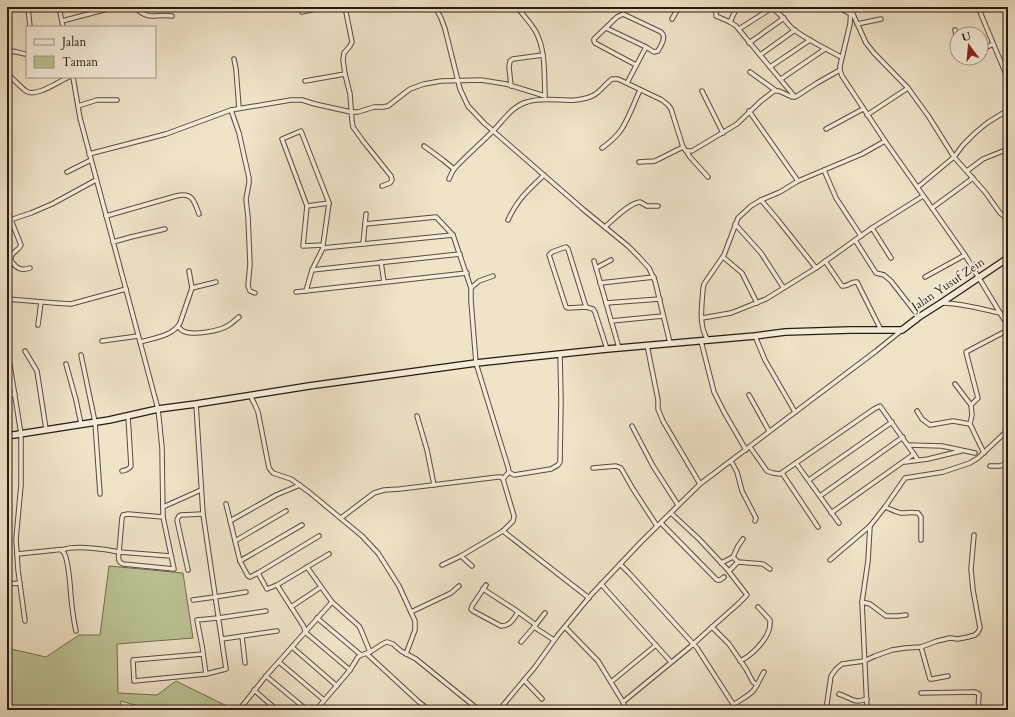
<svg xmlns="http://www.w3.org/2000/svg" width="1015" height="717" font-family="Cardo,serif">
<rect width="100%" height="100%" fill="#efe3c8"/>
<filter id="stains"><feTurbulence type="fractalNoise" baseFrequency=".005" numOctaves="4"/><feColorMatrix values="0 0 0 0 .2 0 0 0 0 .09 0 0 0 0 .02 0 0 0 .5 -.17"/></filter>
<radialGradient id="worn" r=".72"><stop offset=".6" stop-color="#630" stop-opacity="0"/><stop offset="1" stop-color="#630" stop-opacity=".3"/></radialGradient>
<polygon fill="#bcc394" stroke="#736e52" points="109,566 183,573 193,638 117,644 118,693 157,695 176,681 233,709 233,710 153,710 121,701 119,710 7,710 7,648 46,657 79,635 100,635"/>
<g fill="none" stroke-linecap="round" stroke-linejoin="round">
<defs>
<g id="street">
<polyline points="28,7 30,27"/>
<polyline points="59,7 63,27"/>
<path d="M135,7C149,22 155,13 172,16"/>
<polyline points="345,7 352,42 350,46 344,53 343,60 345,74 350,94 352,121 353,127 363,141 391,176 392,180 390,183 382,186"/>
<polyline points="435,7 441,18 445,29 460,89 468,106 484,123 584,210 628,246 639,257 649,268 655,281 670,343"/>
<path d="M517,7C523,15 531,23 536,32C546,51 544,75 545,96"/>
<polyline points="719,7 716,13 716,16 730,22 736,26 795,97"/>
<path d="M768,7C780,11 785,22 794,30C808,40 826,49 841,57"/>
<polyline points="837,7 851,14"/>
<polyline points="851,7 850,24 840,66 840,70 842,76 885,141 965,255 1008,326"/>
<polyline points="978,7 1008,79"/>
<polyline points="302,12 323,7"/>
<polyline points="852,12 866,43 874,53 908,88 929,117 954,157 985,192 1000,213 1008,219"/>
<polyline points="672,19 679,7"/>
<polyline points="62,21 115,7"/>
<polyline points="730,22 737,7"/>
<polyline points="857,24 881,19"/>
<path d="M606,28L646,47L654,52L658,51C661,45 667,37 661,32L623,14L617,17L594,39V41L595,43L636,65"/>
<polyline points="739,29 772,8"/>
<polyline points="955,30 957,40"/>
<polyline points="749,43 784,18"/>
<polyline points="981,50 993,44"/>
<path d="M7,53C11,49 19,53 25,54"/>
<polyline points="760,55 795,30"/>
<polyline points="234,59 236,69 239,108"/>
<polyline points="770,67 810,40"/>
<polyline points="750,72 775,90"/>
<path d="M7,74C14,79 19,86 26,91C36,98 59,81 69,77"/>
<polyline points="781,79 825,49"/>
<polyline points="305,81 345,74"/>
<polyline points="627,83 646,47"/>
<polyline points="511,86 509,67 510,61 513,59 543,55"/>
<polyline points="702,91 723,133"/>
<polyline points="78,106 97,100 117,100"/>
<polyline points="231,110 239,133 249,178 249,183 246,199 248,217 250,264 248,286 250,291 255,293"/>
<polyline points="749,111 798,181"/>
<polyline points="867,115 908,88"/>
<polyline points="826,129 863,109"/>
<polyline points="424,146 443,160 454,169"/>
<path d="M602,148C609,143 616,137 621,130C629,118 634,103 640,90"/>
<polyline points="687,152 690,157 708,177"/>
<polyline points="89,154 166,134 231,110 291,100 302,100 315,104 351,112 358,112 374,107 383,107 388,106 410,89 424,84 441,81 481,80 506,84 545,96"/>
<path d="M639,162C645,161 650,162 655,161L683,147"/>
<polyline points="824,170 836,198 861,236"/>
<polyline points="967,171 983,159 1008,149"/>
<polyline points="67,172 91,160"/>
<path d="M449,179C451,175 452,171 455,168C467,155 480,144 492,132C503,121 512,106 527,102C549,95 573,106 594,95C601,91 605,84 612,79H618L662,100L668,105L671,109L683,147L686,151H692L737,124L761,101L774,91H779L792,97L797,96L817,83L840,70"/>
<polyline points="918,187 954,157 963,145 975,133 987,123 1008,110"/>
<polyline points="761,200 778,220 816,268"/>
<polyline points="307,206 329,203"/>
<polyline points="932,208 973,178"/>
<path d="M106,216L176,196C193,192 194,201 199,214"/>
<path d="M11,220L21,245C19,250 14,251 12,255C8,260 16,268 21,269C24,270 27,269 30,268"/>
<path d="M508,220C517,200 528,190 544,175"/>
<polyline points="7,221 31,213 52,204 96,180"/>
<polyline points="365,224 436,217 453,235 471,288 471,301 476,363 508,467 509,472 503,479"/>
<polyline points="735,224 761,253 783,287"/>
<path d="M605,227C613,220 629,203 640,202L647,206H658"/>
<polyline points="872,228 891,258"/>
<polyline points="855,240 876,273 884,275 891,281 919,317"/>
<polyline points="113,242 131,237 165,229"/>
<polyline points="363,244 366,214"/>
<polyline points="323,248 453,235"/>
<polyline points="723,257 742,273 757,303"/>
<polyline points="594,261 619,348"/>
<path d="M825,261L842,286C848,287 851,281 857,282L881,330"/>
<polyline points="381,262 384,282"/>
<polyline points="596,268 611,260"/>
<polyline points="312,270 460,254"/>
<polyline points="925,277 965,255"/>
<polyline points="600,283 654,277"/>
<polyline points="192,288 216,282"/>
<polyline points="471,288 479,281 493,276"/>
<polyline points="306,291 312,270 323,248 323,245 329,203 301,131 282,139 307,206 303,246 323,245"/>
<polyline points="296,292 467,273"/>
<polyline points="7,299 55,303 71,304 126,289"/>
<polyline points="606,303 660,299"/>
<path d="M942,303C962,303 981,309 1000,313"/>
<polyline points="586,307 568,308 566,307 550,258 549,255 552,252 563,248 566,247 568,249 586,307 593,309 595,312 607,349"/>
<polyline points="702,318 731,313 766,299 816,268 872,228 923,196"/>
<polyline points="611,321 663,316"/>
<polyline points="38,325 41,302"/>
<path d="M178,327C180,328 181,330 183,331C193,336 220,331 229,325C232,323 235,320 239,317"/>
<polyline points="755,336 765,360 795,412"/>
<path d="M708,340C698,326 702,305 703,289L704,284L724,255L738,218L751,206L761,200L780,192L798,181L862,154L885,141"/>
<polyline points="102,341 138,336"/>
<polyline points="701,341 714,392 724,412 746,450"/>
<path d="M140,342C154,338 173,336 180,323L192,288L189,271"/>
<polyline points="647,345 658,400 658,409 663,421 700,484"/>
<polyline points="25,351 37,371 46,429"/>
<polyline points="81,355 95,422 100,494"/>
<polyline points="7,356 9,359 21,434 21,485 16,539 18,570 25,621"/>
<polyline points="66,364 76,400 81,424"/>
<polyline points="955,384 971,405 972,415 970,424 984,453"/>
<polyline points="250,395 255,405 258,412 268,463 269,468 273,473 291,479 309,492 362,536 378,553 399,586 415,621 415,630 406,654"/>
<polyline points="749,395 769,431"/>
<polyline points="7,396 15,394"/>
<polyline points="196,404 203,514 226,669 206,674"/>
<polyline points="971,405 978,398 966,352 1008,330"/>
<polyline points="917,411 922,419 930,425 953,421 970,424"/>
<polyline points="417,416 427,450 434,485"/>
<polyline points="632,426 653,466 678,505"/>
<polyline points="908,445 942,446 975,453"/>
<polyline points="750,447 767,471 773,473 780,474 874,409 880,406 918,460"/>
<polyline points="731,461 737,472 742,491 756,518 755,521"/>
<polyline points="905,462 928,459 961,451"/>
<polyline points="796,463 839,523"/>
<polyline points="990,466 1000,466 1008,463"/>
<polyline points="593,468 616,466 621,468 633,489 657,526"/>
<path d="M122,471C125,470 129,470 131,466L128,416"/>
<polyline points="509,472 514,475 551,469 558,465 560,462 561,400 560,354"/>
<polyline points="782,473 818,527"/>
<polyline points="809,480 892,422"/>
<polyline points="820,496 903,437"/>
<polyline points="226,504 240,561 248,576 250,577 258,573 319,536"/>
<polyline points="163,507 201,490"/>
<path d="M885,507C890,509 896,512 901,513C907,513 912,512 918,513L921,517V540"/>
<polyline points="831,513 914,454"/>
<path d="M163,517L174,569L123,564C118,562 118,558 119,552L171,556"/>
<polyline points="341,518 374,493 384,490 400,489 498,477 501,477 503,479"/>
<polyline points="230,521 276,495 300,485"/>
<polyline points="661,523 717,580 720,580 724,577"/>
<polyline points="503,531 589,598"/>
<polyline points="235,541 286,511"/>
<path d="M62,550C75,545 105,549 119,552L122,518L123,515L128,514L163,517L162,448L159,418L158,409L80,118L73,77"/>
<path d="M17,554L56,550C59,549 62,549 64,553C70,563 70,593 72,606C73,614 74,623 76,631"/>
<polyline points="733,557 738,546 743,539"/>
<polyline points="830,560 870,526"/>
<polyline points="240,561 302,525"/>
<polyline points="721,563 733,557 738,562 763,564 770,569"/>
<polyline points="620,564 629,573 697,648 733,704"/>
<polyline points="442,565 461,556"/>
<polyline points="472,566 461,556 503,531 513,521 514,516 503,479"/>
<polyline points="307,567 332,602 359,626 361,630 370,652"/>
<polyline points="188,570 177,520 179,516 181,515 203,514"/>
<polyline points="729,571 738,562"/>
<polyline points="258,573 267,589 277,585 304,627 305,632 350,670"/>
<polyline points="7,584 20,583"/>
<polyline points="601,584 671,662"/>
<polyline points="277,585 329,554"/>
<path d="M486,585L472,606L471,609L473,611L501,626C510,626 513,620 518,612"/>
<polyline points="483,589 514,609 536,625"/>
<polyline points="193,600 215,597 246,592"/>
<polyline points="862,602 870,604 886,616 898,616 906,615"/>
<polyline points="291,607 321,587"/>
<polyline points="411,612 451,593 459,586"/>
<polyline points="317,618 361,655"/>
<polyline points="534,627 554,640"/>
<polyline points="565,627 598,661 623,702 626,710"/>
<polyline points="712,627 729,644 746,669 753,682 757,685"/>
<polyline points="242,636 245,663"/>
<polyline points="222,639 277,631"/>
<polyline points="521,642 534,627 545,613"/>
<polyline points="292,647 337,686"/>
<polyline points="921,647 930,679 932,679 948,676"/>
<path d="M203,654L133,660L134,681L206,674C204,656 201,638 197,620L218,618L266,611"/>
<polyline points="367,654 419,702 429,710"/>
<path d="M740,661C751,656 765,642 769,630C770,627 770,623 770,620L758,607"/>
<polyline points="279,662 324,700"/>
<polyline points="266,676 307,710"/>
<polyline points="524,680 542,699"/>
<polyline points="611,682 656,645"/>
<polyline points="254,690 277,710"/>
<polyline points="921,693 975,692 979,694 978,710"/>
<path d="M839,694C852,698 853,704 867,699"/>
<polyline points="623,702 690,647 712,627 737,605 747,595 727,569 699,539 671,513"/>
<polyline points="242,706 247,710"/>
<polyline points="239,710 266,676 332,602"/>
<polyline points="316,710 350,670 358,657 361,655 370,652 384,643 387,642 393,644 401,651 416,659 479,710"/>
<polyline points="499,710 535,667 558,635 591,595 641,542 700,484 876,351 902,330"/>
<path d="M727,710C735,702 745,699 753,691C758,685 760,678 764,672"/>
<polyline points="826,710 831,676 836,669 842,664 864,661 875,656 892,650 905,648 921,647 937,641 950,638 958,639 968,637 975,635 978,632 980,628 973,590 971,569 974,535"/>
<polyline points="867,710 862,602 868,561 870,526 885,507 905,478 943,472 970,463 978,458 1008,430"/>
<polyline points="940,710 1008,708"/>
</g>
<polyline id="secondary" points="7,436 109,420 158,409 196,404 309,386 476,363 607,349 755,336 785,332 850,330 902,330 919,317 941,303 1008,258"/>
</defs>
<use href="#street" stroke="#5b4b3f" stroke-width="5.5"/>
<use href="#secondary" stroke="#2a1811" stroke-width="8"/>
<use href="#street" stroke="#f5eddb" stroke-width="3.5"/>
<use href="#secondary" stroke="#f5eddb" stroke-width="5.5"/>
</g>
<g text-anchor="middle" dominant-baseline="central" stroke-width="3.5" stroke-linejoin="round" paint-order="stroke">
<g font-size="12" fill="#2a1811" stroke="#f5eddb">
<text transform="translate(948 284) rotate(-34)">Jalan Yusuf Zein</text>
</g>
</g>
<rect width="1015" height="717" fill="none" stroke="#efe3c8" stroke-width="24"/>
<rect x="8" y="8" width="999" height="701" fill="none" stroke="#2a1811" stroke-width="2"/>
<rect x="12" y="12" width="991" height="693" fill="none" stroke="#2a1811"/>
<rect x="26" y="26" width="130" height="52" fill="#f5eddb" stroke="#a4988a"/>
<rect x="34" y="39" width="20" height="6" fill="#f5eddb" stroke="#a4988a"/>
<text x="62" y="46" font-size="12" fill="#2a1811">Jalan</text>
<rect x="34" y="56" width="20" height="12" fill="#bcc394" stroke="#a4988a"/>
<text x="62" y="66" font-size="12" fill="#2a1811">Taman</text>
<g transform="translate(969 46) rotate(344)"><circle r="19" fill="#f5eddb" stroke="#a4988a"/>
<path d="M0-3L7 15L0 10L-7 15Z" fill="#8f2418"/>
<text y="-6" font-size="11" font-weight="bold" text-anchor="middle" fill="#2a1811">U</text>
</g>
<rect width="100%" height="100%" filter="url(#stains)"/>
<rect width="100%" height="100%" fill="url(#worn)"/>
</svg>
